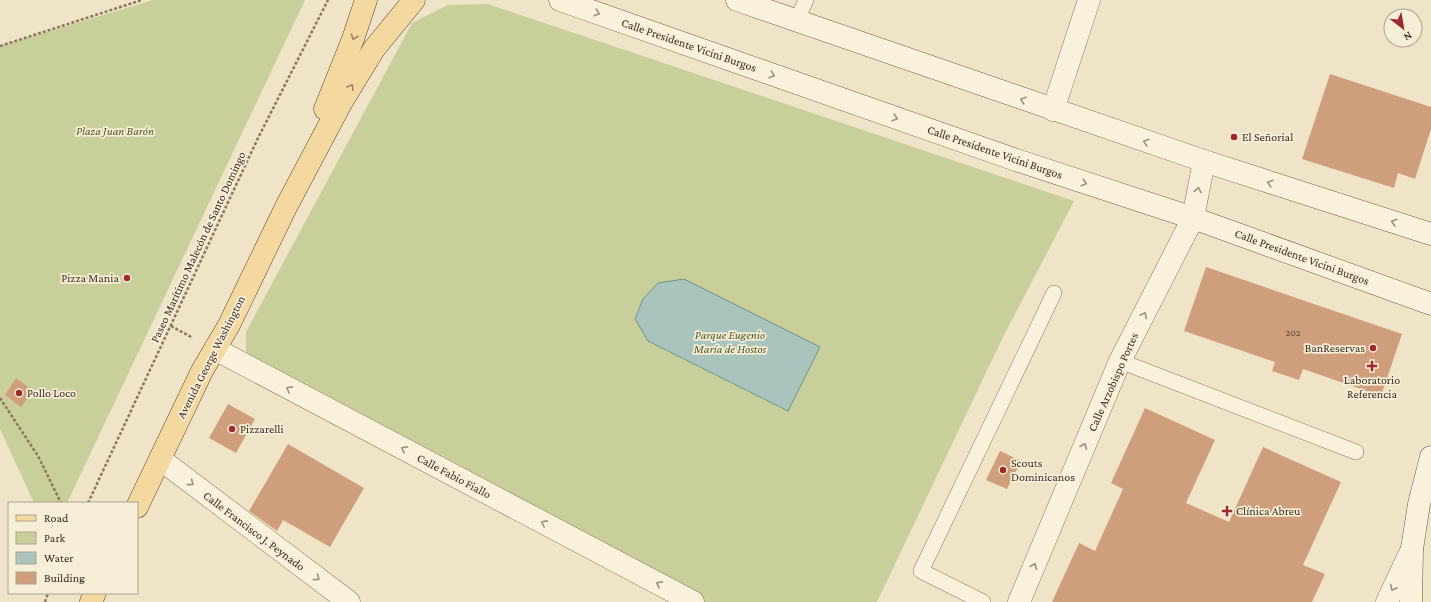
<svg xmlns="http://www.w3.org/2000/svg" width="1431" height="602" font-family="'Crimson Pro',serif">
<rect width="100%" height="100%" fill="#f0e4c8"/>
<g fill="#c9cf9b">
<polygon points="153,0 305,0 67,503 34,503 0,429 0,46"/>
<polygon points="488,4 1074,201 1002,339 877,602 700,602 258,366 246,352 246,332 412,23 448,5"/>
</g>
<polygon fill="#a9c4bc" stroke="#6f938a" points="684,279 820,347 788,411 648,341 635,319 643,299 658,283"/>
<g fill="#cf9f7d">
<polygon points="1330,74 1431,107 1431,129 1415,179 1398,173 1394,188 1302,159"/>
<polygon points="1206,267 1402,334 1381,396 1303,369 1299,380 1272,371 1275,362 1184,331"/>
<polygon points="16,378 33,391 21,407 5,395"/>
<polygon points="228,404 255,419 236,453 209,438"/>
<polygon points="1145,408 1215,440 1186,503 1229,522 1263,447 1341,482 1303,565 1325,574 1312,602 1052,602 1079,543 1095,551 1123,489 1111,483"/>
<polygon points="288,444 364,488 330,547 283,520 277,531 249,511"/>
<polygon points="1000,451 1021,461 1007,489 986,480"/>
</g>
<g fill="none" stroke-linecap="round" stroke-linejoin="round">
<defs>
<g id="lane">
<polyline points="796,22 806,0"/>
<polyline points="1120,361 1356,452"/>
<polyline points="983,602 921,571 1054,293"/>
</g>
<g id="street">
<polyline points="1053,110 1089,0"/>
<polyline points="215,349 693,602"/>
<polyline points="160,459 349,602"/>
<polyline points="1019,602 1120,361 1193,218 1204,161"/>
<polyline points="1387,602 1412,549"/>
</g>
<g id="secondary">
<polyline points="560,0 1016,160 1193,218 1431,304"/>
<polyline points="737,0 1204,161 1431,234"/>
<polyline points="1411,602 1412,549 1419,504 1431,457"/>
</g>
<g id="primary">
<polyline points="325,109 353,39 366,0"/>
<polyline points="137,507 202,371 229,325 286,207 341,103 374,49 414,0"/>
<polyline points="91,602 95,593"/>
</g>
</defs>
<use href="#lane" stroke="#8d765c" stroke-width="16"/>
<use href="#street" stroke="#8d765c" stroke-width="23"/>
<use href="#secondary" stroke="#6f573f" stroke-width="23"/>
<use href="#primary" stroke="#5b4430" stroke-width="23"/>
<g stroke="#8d765c" stroke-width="2.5" stroke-dasharray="3 2" stroke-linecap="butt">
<polyline points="0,46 142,0"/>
<polyline points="171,326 193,338"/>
<polyline points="0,398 38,456 61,503"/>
<polyline points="88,503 258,138 328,0"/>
<polyline points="45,602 48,593"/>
</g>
<use href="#lane" stroke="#faf1dc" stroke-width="15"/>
<use href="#street" stroke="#faf1dc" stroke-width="22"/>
<use href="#secondary" stroke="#faf1dc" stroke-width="22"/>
<use href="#primary" stroke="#f3d9a0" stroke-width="22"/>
</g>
<defs><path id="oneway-chevron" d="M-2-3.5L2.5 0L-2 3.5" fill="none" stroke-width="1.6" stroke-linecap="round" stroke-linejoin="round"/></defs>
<g stroke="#9c907e">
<use href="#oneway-chevron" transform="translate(597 13) rotate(19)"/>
<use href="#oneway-chevron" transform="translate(772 75) rotate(19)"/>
<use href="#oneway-chevron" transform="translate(1023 100) rotate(-161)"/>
<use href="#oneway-chevron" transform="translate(895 118) rotate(19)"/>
<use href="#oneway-chevron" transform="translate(1146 142) rotate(-161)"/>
<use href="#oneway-chevron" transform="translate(1084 183) rotate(18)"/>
<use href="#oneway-chevron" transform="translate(1270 183) rotate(-162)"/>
<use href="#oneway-chevron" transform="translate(1198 190) rotate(-79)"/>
<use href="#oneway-chevron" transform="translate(1394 222) rotate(-162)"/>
<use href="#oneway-chevron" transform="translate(1144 315) rotate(-63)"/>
<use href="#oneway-chevron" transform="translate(289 389) rotate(-152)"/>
<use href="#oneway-chevron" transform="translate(1084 446) rotate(-67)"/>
<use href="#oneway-chevron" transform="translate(404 449) rotate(-152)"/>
<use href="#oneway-chevron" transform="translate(191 483) rotate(37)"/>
<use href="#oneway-chevron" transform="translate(544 523) rotate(-152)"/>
<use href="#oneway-chevron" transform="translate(1034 566) rotate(-67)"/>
<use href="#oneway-chevron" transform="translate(317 578) rotate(37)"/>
<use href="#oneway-chevron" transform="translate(659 584) rotate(-152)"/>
<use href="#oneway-chevron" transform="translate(1393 588) rotate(116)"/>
</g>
<g stroke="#988460">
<use href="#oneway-chevron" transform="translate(354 37) rotate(109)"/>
<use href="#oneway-chevron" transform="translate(351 87) rotate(-59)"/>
</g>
<g fill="#9e2a2b" stroke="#f7eed8" stroke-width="1.5">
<circle cx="1234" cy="137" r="4"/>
<circle cx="127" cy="278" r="4"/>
<circle cx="1373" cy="348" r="4"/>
<path d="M1370 360h4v4h4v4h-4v4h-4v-4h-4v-4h4z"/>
<circle cx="19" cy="393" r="4"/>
<circle cx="232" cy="429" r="4"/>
<circle cx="1003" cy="470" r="4"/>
<path d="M1225 505h4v4h4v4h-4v4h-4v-4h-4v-4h4z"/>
</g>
<g text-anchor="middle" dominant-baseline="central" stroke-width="3.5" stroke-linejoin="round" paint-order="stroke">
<g font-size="10" fill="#624a37">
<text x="1293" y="332">202</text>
</g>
<g font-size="12" fill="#3d2e20" stroke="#f7eed8">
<text transform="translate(689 45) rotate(19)">Calle Presidente Vicini Burgos</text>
<text transform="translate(995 152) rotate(19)">Calle Presidente Vicini Burgos</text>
<text transform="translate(198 247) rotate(-65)">Paseo Marítimo Malecón de Santo Domingo</text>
<text transform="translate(1302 257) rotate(20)">Calle Presidente Vicini Burgos</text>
<text transform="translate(211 357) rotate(-63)">Avenida George Washington</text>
<text transform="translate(1113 382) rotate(-66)">Calle Arzobispo Portes</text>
<text transform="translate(454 476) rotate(28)">Calle Fabio Fiallo</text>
<text transform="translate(254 531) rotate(37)">Calle Francisco J. Peynado</text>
</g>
<g font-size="12" font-style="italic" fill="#4d5a26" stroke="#f7eed8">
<text x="115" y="131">Plaza Juan Barón</text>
<text x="730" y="335">Parque Eugenio<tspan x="730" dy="14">María de Hostos</tspan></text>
</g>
<g font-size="12" fill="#3d2e20" stroke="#f7eed8" text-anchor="start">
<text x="1242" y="137">El Señorial</text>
<text x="119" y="278" text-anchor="end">Pizza Mania</text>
<text x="1365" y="348" text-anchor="end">BanReservas</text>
<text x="1372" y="380" text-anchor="middle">Laboratorio<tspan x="1372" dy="14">Referencia</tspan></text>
<text x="27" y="393">Pollo Loco</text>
<text x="240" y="429">Pizzarelli</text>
<text x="1011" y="463">Scouts<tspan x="1011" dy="14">Dominicanos</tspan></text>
<text x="1236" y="511">Clínica Abreu</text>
</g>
</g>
<rect x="8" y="502" width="130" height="92" fill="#f7eed8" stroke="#ada18e"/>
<rect x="16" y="515" width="20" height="6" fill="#f3d9a0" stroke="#ada18e"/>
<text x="44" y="522" font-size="12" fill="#3d2e20">Road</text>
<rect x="16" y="532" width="20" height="12" fill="#c9cf9b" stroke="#ada18e"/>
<text x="44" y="542" font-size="12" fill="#3d2e20">Park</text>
<rect x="16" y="552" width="20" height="12" fill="#a9c4bc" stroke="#ada18e"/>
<text x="44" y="562" font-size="12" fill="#3d2e20">Water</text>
<rect x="16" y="572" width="20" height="12" fill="#cf9f7d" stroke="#ada18e"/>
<text x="44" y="582" font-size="12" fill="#3d2e20">Building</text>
<g transform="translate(1403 28) rotate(149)"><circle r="19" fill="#f7eed8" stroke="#ada18e"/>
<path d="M0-3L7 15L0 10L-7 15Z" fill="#9e2a2b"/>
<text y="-6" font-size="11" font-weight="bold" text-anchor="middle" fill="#3d2e20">N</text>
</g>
</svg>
